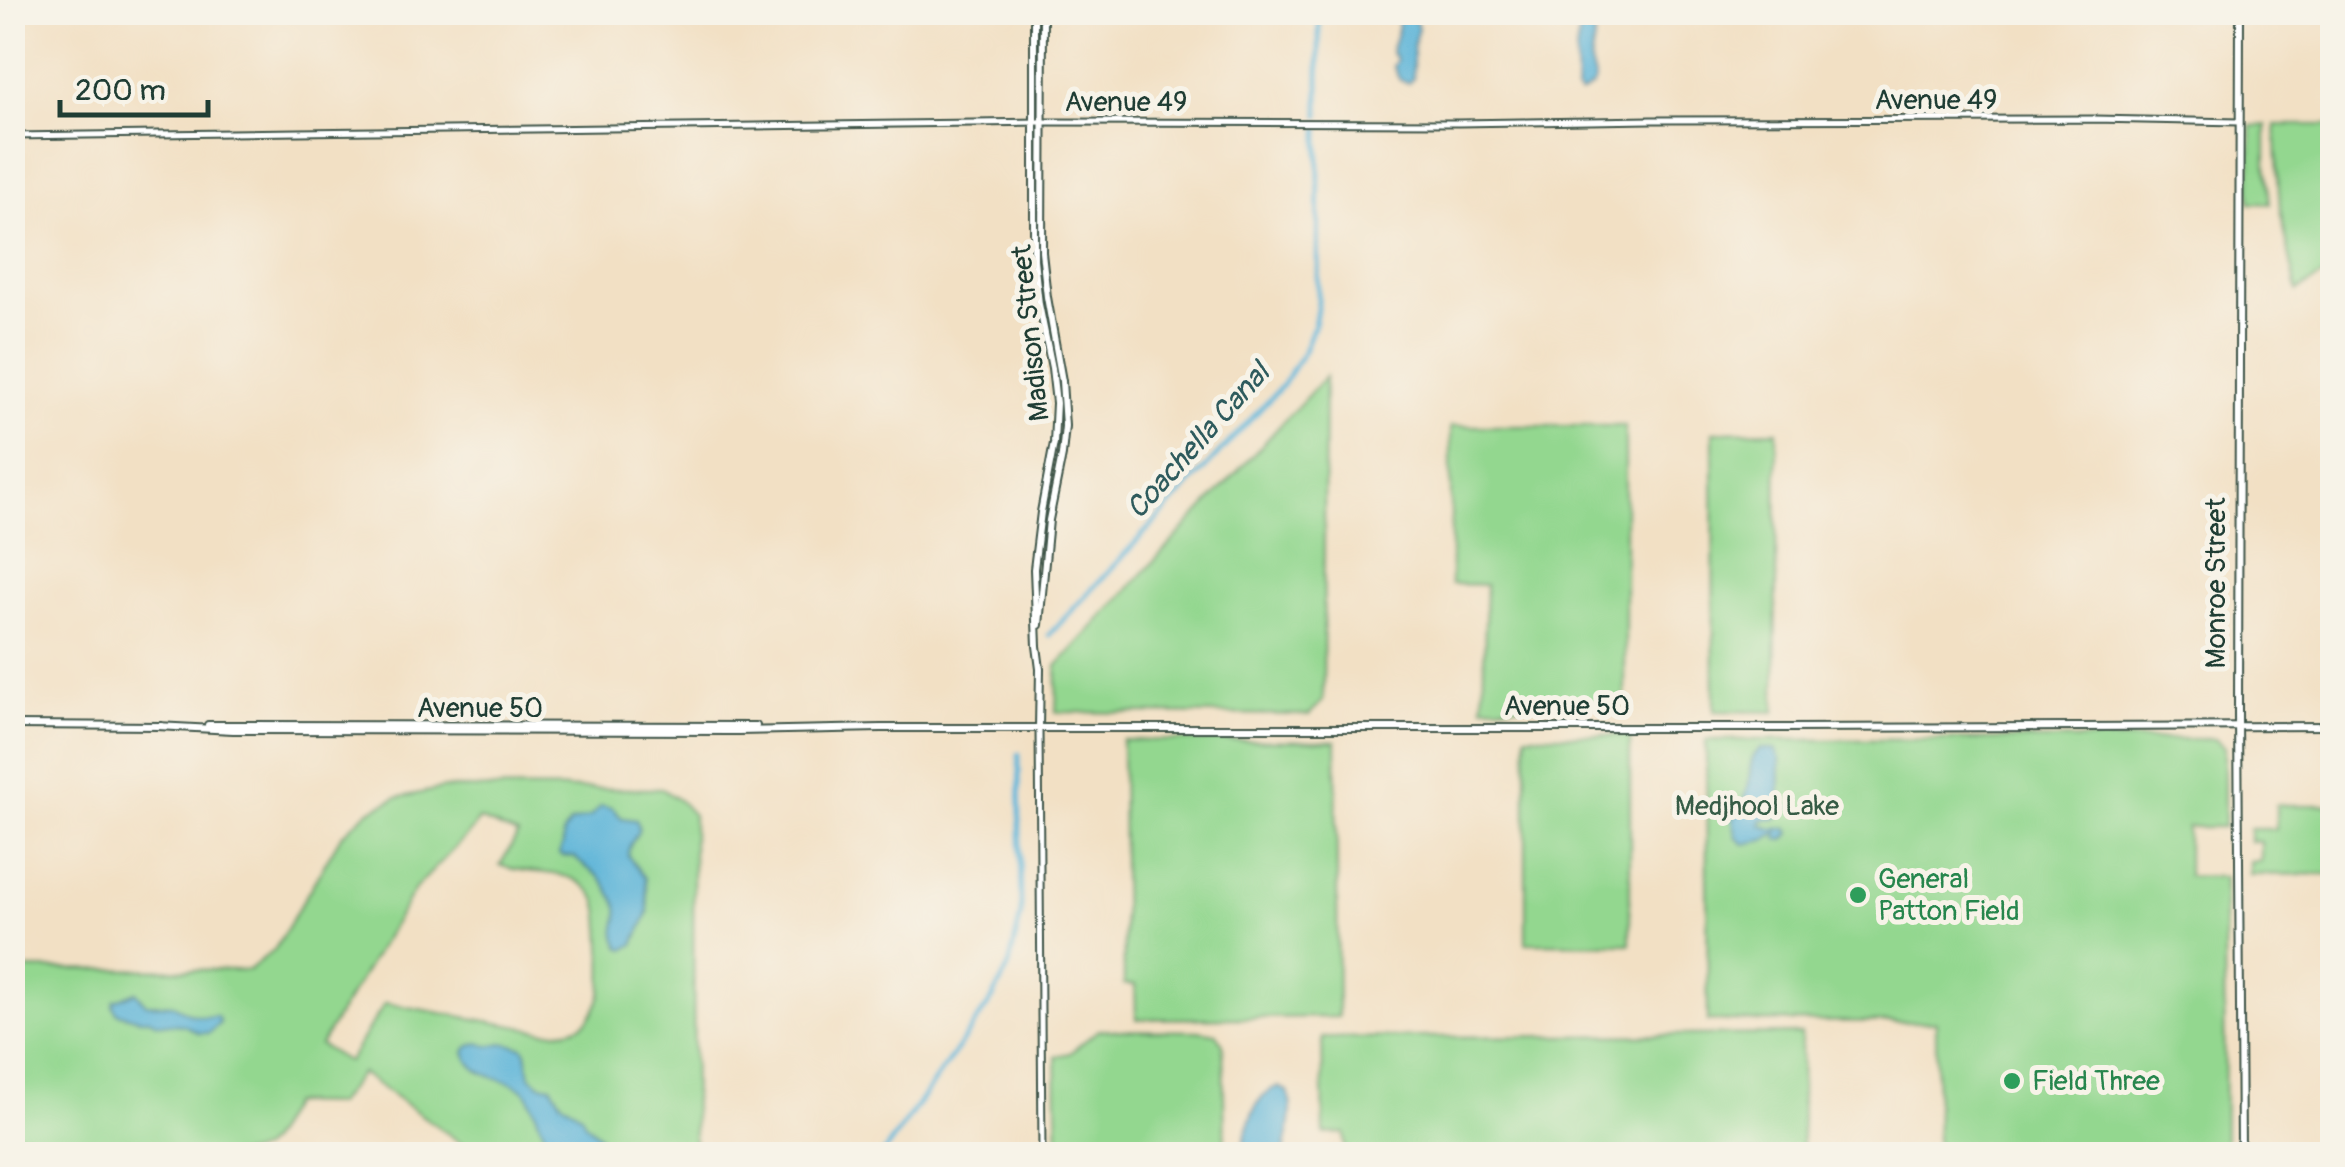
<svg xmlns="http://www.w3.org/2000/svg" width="2345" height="1167" font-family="Pangolin,sans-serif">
<rect width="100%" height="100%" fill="#f7f3e8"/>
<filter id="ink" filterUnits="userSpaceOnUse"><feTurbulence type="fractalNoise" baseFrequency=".01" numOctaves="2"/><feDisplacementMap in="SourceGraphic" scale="20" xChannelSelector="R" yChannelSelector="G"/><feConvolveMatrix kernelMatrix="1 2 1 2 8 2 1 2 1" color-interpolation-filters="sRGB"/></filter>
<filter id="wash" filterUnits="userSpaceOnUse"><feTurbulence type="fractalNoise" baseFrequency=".0048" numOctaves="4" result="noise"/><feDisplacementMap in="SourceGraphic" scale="40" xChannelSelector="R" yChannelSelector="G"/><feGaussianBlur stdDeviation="2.25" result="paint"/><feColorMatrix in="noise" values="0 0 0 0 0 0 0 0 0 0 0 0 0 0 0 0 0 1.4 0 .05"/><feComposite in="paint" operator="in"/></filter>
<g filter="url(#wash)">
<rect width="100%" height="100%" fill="#f2e0c4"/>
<g fill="#93d78f" stroke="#598a62" stroke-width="2.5" fill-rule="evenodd">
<polygon points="2266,125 2266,165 2270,204 2250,203 2251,126"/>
<polygon points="2275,125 2332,125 2332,271 2297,291 2280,209"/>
<polygon points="1325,377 1323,701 1309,715 1056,712 1057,666"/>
<polygon points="1451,426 1625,426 1625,705 1483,706 1486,585 1451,584"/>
<polygon points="1777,431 1775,712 1714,711 1713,432"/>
<polygon points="1526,735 1630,735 1630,944 1526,943"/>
<polygon points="2215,739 2224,747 2224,827 2187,827 2187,876 2224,877 2225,1154 1937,1154 1936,1022 1708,1021 1706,740"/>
<polygon points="1122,740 1336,741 1338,1017 1136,1019 1135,985 1124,984"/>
<path d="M445,788L662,789L680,801L693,815L694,1154H477L361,1073L337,1104L291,1103C284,1115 272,1142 261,1149C233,1167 55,1139 13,1134V969L249,970L275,949L341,836L367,812L396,798ZM479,819L518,835L500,865C524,875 563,869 582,884C587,887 595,895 597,901C602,913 604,981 601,994C599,1002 593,1015 587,1021C576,1032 557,1032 543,1031L385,1003L348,1062L320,1045L415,889L472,830Z"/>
<polygon points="2276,805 2332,805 2332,874 2250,875 2250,862 2261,861 2261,842 2250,841 2250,829 2276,829"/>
<polygon points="1098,1030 1199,1031 1217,1034 1223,1044 1225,1154 1058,1154 1056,1056 1070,1053"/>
<polygon points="1801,1034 1802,1154 1345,1154 1345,1133 1324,1134 1322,1038"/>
</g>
<g fill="#5bb4d8" stroke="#3d7886" stroke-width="2.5">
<polygon points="1398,12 1413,13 1418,28 1413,46 1413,78 1409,83 1400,80 1393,66 1397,60 1391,52 1397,32"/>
<path d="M1576,13H1593L1594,39L1590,64L1595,81L1593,86L1580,94L1576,90C1578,66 1572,50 1582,27Z"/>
<path d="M1761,749H1775L1780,759L1779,815L1775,819H1763L1761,825L1772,829L1787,828L1790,833L1784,840L1778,839V832L1765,840L1744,844L1737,838L1732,818L1748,805L1745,797C1753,782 1745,758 1761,749Z"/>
<path d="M601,806L612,808L622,818L636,820C645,835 627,839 628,856L645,878L648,906V913L634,944L626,949L621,948C609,928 621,923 618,907C618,905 610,892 610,892C599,869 589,874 575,857L561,856L559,854L563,845V833L570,823L590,817Z"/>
<polygon points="136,992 146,1004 173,1005 191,1014 204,1017 217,1016 220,1023 209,1033 199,1033 184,1025 158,1023 149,1019 139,1019 117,1013 113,1006 114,1001"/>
<path d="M478,1043L489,1046L503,1043L523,1047L526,1052L530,1076L540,1084L551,1086L561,1101L581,1114L585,1123L600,1136L602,1144L600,1154H561C557,1148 550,1142 546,1136C539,1124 532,1095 521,1088C499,1073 475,1082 465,1052L468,1047Z"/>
<path d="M1278,1087L1287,1091C1296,1112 1287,1133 1284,1154H1242C1245,1133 1254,1092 1278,1087Z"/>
</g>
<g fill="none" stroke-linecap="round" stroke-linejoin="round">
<polyline stroke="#5bb4d8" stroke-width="2.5" points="1780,807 1790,808"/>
<g stroke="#5bb4d8" stroke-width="5">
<polyline points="1319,115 1319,12"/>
<polyline points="1049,635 1281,387 1304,351 1314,325 1318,304 1319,128"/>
<polyline points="883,1154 993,998 1009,966 1021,914 1019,754"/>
</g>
</g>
</g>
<g filter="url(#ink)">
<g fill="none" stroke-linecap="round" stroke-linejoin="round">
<defs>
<g id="tertiary">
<polyline points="12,136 1043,122 1459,123 1651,120 2095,119 2239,122"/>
<polyline points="1039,728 1042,1154"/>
</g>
<g id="secondary">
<polyline points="1034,12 1034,259 1039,304 1052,368 1056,403 1054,443 1041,512 1034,569 1037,646 1040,669 1039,728"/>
<polyline points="2240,12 2238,713 2241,1154"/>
<polyline points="1039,625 1049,520 1062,455 1065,426 1062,381 1047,297 1042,252 1043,12"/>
<polyline points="12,725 161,726"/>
<polyline points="208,725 756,726"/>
<polyline points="157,726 233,730 738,731 881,728 1786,728 2332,726"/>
</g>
</defs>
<use href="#tertiary" stroke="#3f554a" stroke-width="9"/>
<use href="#secondary" stroke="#3f554a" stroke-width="10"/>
<use href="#tertiary" stroke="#fff" stroke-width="5"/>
<use href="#secondary" stroke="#fff" stroke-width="6"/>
</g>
</g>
<g fill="#2e9e5b" stroke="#f7f3e8" stroke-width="4">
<circle cx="1858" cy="895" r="10"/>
<circle cx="2012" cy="1081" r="10"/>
</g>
<g text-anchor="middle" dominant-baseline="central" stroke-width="10" stroke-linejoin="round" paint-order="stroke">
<g font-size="28" fill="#1f3d34" stroke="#f7f3e8">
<text x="1936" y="100">Avenue 49</text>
<text x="1126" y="102">Avenue 49</text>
<text transform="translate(1031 333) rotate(-96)">Madison Street</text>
<text transform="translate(2216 583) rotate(-90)">Monroe Street</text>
<text x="1567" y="706">Avenue 50</text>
<text x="480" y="708">Avenue 50</text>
</g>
<g font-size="28" fill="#365c46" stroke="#f7f3e8">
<text x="1757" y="806">Medjhool Lake</text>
</g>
<g font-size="28" fill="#27864d" stroke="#f7f3e8" text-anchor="start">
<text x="1878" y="879">General<tspan x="1878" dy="32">Patton Field</tspan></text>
<text x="2032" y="1081">Field Three</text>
</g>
<g font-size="30" font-style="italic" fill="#2e5b5d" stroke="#f7f3e8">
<text transform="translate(1198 441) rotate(-48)">Coachella Canal</text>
</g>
</g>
<rect width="2345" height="1167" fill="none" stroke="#f7f3e8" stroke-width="50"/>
<path d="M60 100v15h148v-15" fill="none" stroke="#1f3d34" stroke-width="5"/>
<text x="75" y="100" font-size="30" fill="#1f3d34" stroke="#f7f3e8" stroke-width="8" paint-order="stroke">200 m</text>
</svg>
